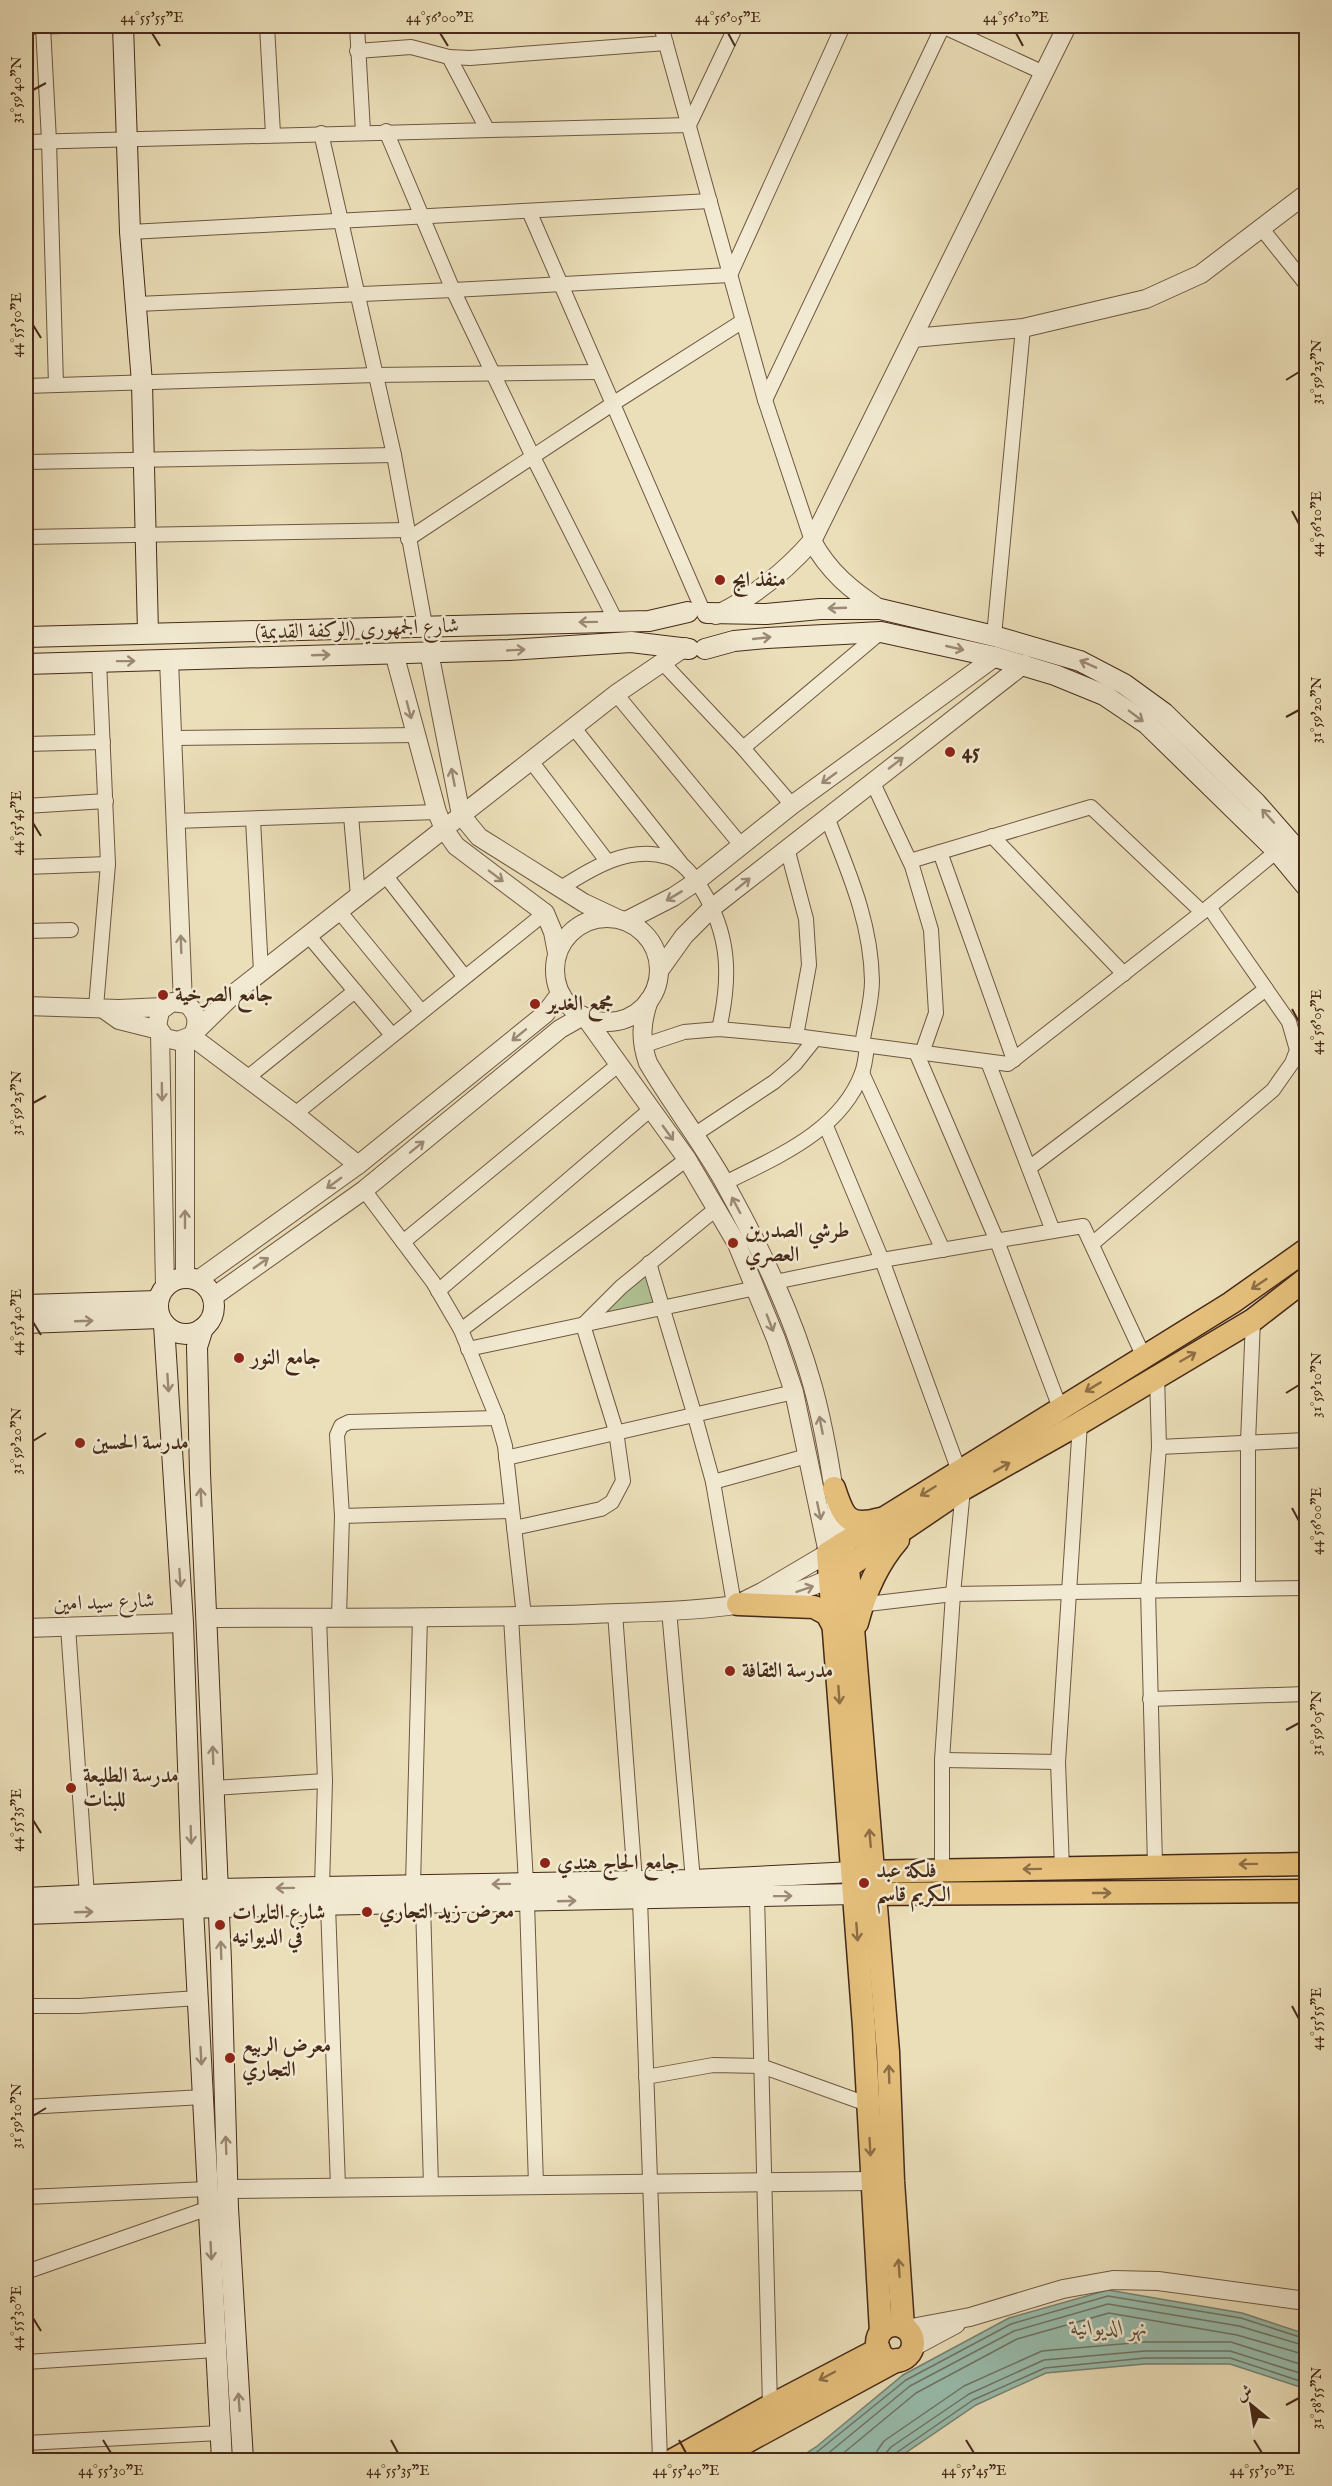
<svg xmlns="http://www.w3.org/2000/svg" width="1332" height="2486" font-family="'IM FELL English',Amiri,serif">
<rect width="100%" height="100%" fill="#ebdfb9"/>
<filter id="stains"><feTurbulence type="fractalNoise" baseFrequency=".00333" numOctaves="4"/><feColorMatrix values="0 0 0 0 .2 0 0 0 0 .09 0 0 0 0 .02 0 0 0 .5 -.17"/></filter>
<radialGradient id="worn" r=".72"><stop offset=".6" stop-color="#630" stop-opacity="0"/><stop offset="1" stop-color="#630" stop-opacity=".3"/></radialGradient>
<polygon fill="#b1c394" stroke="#7c7656" stroke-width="1.5" points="646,1274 654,1305 596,1318 637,1277"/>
<polygon fill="#98bdae" stroke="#778272" stroke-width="1.5" points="1108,2290 1242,2313 1306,2334 1306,2389 1230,2364 1145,2364 1046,2373 976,2405 895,2460 796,2460 816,2447 903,2375 1009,2318"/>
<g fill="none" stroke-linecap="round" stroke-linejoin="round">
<g stroke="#6f7464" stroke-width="1.5">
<polyline points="807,2460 906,2380 1011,2324 1108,2296 1241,2318 1306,2339"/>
<polyline points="820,2460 910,2386 1014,2331 1108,2304 1239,2326 1306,2346"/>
<polyline points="835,2460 916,2393 1017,2339 1109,2313 1237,2335 1306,2355"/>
<polyline points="876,2460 877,2451 884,2441 964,2386 1042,2351 1144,2342 1231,2342 1306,2366"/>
<polyline points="885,2460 886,2453 891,2447 969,2394 1044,2360 1145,2351 1230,2351 1306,2375"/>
<polyline points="893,2460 896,2453 973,2400 1045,2368 1145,2358 1230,2358 1306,2383"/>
</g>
<defs>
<g id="minor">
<polyline points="43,26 49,141 56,385"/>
<polyline points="267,26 273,134"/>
<polyline points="357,26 363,132"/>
<polyline points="661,26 765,400 812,541"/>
<polyline points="942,26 1044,73"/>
<polyline points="26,27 63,26"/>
<polyline points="357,51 411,47 449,57 470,58 666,43"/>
<polyline points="449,57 487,129"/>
<polyline points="386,131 453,290 533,457 616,621"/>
<polyline points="321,133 394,455 425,625"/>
<polyline points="26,142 689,125 736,26"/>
<polyline points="529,211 703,611"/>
<polyline points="1262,229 1306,284"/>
<polyline points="130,232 710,201"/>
<polyline points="137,304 453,290 730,275 843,26"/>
<polyline points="26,386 376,375 597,372"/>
<polyline points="765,400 943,26"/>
<polyline points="26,462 394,455"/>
<polyline points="26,537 407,530"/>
<polyline points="408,539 614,403 743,321"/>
<polyline points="994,636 1023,328"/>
<polyline points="662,662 743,748 792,805"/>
<polyline points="616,694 741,845"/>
<polyline points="574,728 680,862"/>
<polyline points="174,738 416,735"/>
<polyline points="26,744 103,742"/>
<polyline points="743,748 881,632"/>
<polyline points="531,761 607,861"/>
<polyline points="872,781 912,866 931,930 936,1013 922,1053"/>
<polyline points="26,806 106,801"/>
<polyline points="351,816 358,896"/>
<path d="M827,817C848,871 871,921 872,981C872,1002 865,1024 862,1045"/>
<polyline points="253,819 261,972"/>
<polyline points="175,821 437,812"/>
<polyline points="992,836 1124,974"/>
<polyline points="787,848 806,919 809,965 796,1036"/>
<polyline points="940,852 1014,1060"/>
<polyline points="910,861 1091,807 1202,912"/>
<polyline points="26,867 108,864"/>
<polyline points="385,875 464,976"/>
<path d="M561,888C592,868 629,845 668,857C682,861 693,875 701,888C730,934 731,977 719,1029"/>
<polyline points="339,911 421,1011"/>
<polyline points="26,931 71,930"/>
<polyline points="308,935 392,1035"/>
<polyline points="96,1007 108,864 99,661"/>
<polyline points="642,1046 684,1032 719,1029 796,1036 1008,1064 1209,907 1277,851"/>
<polyline points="916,1052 997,1241 1060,1408"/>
<polyline points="988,1062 1053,1231"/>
<polyline points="862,1073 943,1250"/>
<polyline points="247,1078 355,991"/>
<polyline points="295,1114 545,913"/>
<polyline points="826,1126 882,1260 959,1471"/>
<polyline points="694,1135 774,1082 795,1064 815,1039"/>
<polyline points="1029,1168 1266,989"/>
<path d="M725,1183C776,1157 840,1132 862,1073C865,1065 866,1054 867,1046"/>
<polyline points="364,1190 433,1282 461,1330 497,1418 505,1446 524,1616"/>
<polyline points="403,1242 618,1065"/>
<polyline points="1092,1244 1273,1090 1292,1063 1297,1050 1289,1022 1209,907"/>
<polyline points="649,1263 694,1413 713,1482 734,1604"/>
<polyline points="775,1282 882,1260 1083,1226 1144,1357"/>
<polyline points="438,1291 651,1109"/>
<polyline points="461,1330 687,1159"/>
<polyline points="468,1349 756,1288"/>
<polyline points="1159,1447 1306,1440"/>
<polyline points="506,1458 794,1392"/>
<polyline points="713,1482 807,1456"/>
<polyline points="342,1516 512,1511"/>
<polyline points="514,1528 601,1509 612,1502 623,1481 616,1431 583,1325 621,1287 717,1208"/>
<polyline points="1248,1589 1248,1442 1253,1320"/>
<polyline points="859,1605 953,1594 1306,1588"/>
<polyline points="669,1610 693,1880"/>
<polyline points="615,1613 635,1881"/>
<polyline points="511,1616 526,1883"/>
<polyline points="319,1617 325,1781 322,1887"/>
<polyline points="339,1617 342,1516 337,1435 341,1426 349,1422 497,1418"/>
<polyline points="68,1627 87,1895"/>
<polyline points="1150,1699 1306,1694"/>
<polyline points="942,1760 1058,1762"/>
<polyline points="214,1788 325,1781"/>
<polyline points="1155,1865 1148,1590 1159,1447 1157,1375"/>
<polyline points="1062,1868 1058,1762 1080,1423"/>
<polyline points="942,1870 942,1760 953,1594 963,1489"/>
<polyline points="413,1885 420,1617"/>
<polyline points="757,1896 770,2406"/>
<polyline points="640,1899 660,2460"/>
<polyline points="527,1902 536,2185"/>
<polyline points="423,1904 431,2186"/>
<polyline points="328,1905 338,2187"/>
<polyline points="26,2006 79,2006 198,1998"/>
<polyline points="646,2077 713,2065 761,2066 867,2104"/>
<polyline points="26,2107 203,2097"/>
<polyline points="26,2197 208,2189"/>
<polyline points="26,2272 209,2208"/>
<polyline points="26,2362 216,2350"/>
<polyline points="26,2443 220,2433"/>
</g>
<g id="tertiary">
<polyline points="913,338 1023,328 1146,299 1201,274 1306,194"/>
<path d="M812,541C829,572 851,590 880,609"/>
<path d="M716,615C753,597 785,572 812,541L1067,26"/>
<polyline points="429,652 461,815 479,837 584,903 616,918"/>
<polyline points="394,653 437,812 444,829 456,846 545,913 553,932 557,953"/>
<polyline points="169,660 183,1003"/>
<circle cx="607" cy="970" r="52"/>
<polyline points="626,921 673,897 697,881 792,805 995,657"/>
<polyline points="659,971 684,936 713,907 1024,664"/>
<path d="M649,1000C641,1023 640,1040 648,1063C672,1104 701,1141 724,1182C760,1247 793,1315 813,1387C827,1438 834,1492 842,1544"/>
<polyline points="26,1006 119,1009 163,1007"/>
<polyline points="105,1010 119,1020 159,1030"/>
<polyline points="585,1017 687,1159 737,1244 776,1339 794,1392 828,1553 762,1592 738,1604"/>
<path d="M194,1032C199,1021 196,1012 187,1004L172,1002L160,1011L157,1026L165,1038L178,1041L191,1036L237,991L616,694L685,647"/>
<polyline points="160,1033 165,1287"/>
<polyline points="191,1036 295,1114 358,1165"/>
<polyline points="185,1278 185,1040"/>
<polyline points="198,1280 358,1165 545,1014 560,994"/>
<polyline points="213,1297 364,1190 560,1029 583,1016"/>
<path d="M207,1618C335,1617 464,1619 593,1614C671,1611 757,1612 829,1579"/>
<polyline points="26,1628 183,1623"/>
<polyline points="228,2189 872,2181"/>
<polyline points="906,2329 970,2317 1063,2289 1113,2280 1158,2281 1306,2301"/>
<polyline points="913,2347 956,2324"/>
</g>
<g id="secondary">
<polyline points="123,26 130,232 142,383 148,633"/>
<polyline points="707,613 766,614 820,609 880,609 994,636 1080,661 1124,684 1164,713 1256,803 1306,860"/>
<polyline points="26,637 649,621 688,612"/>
<polyline points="705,649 734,641 767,638 881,632 995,657 1055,675 1104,695 1147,724 1277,851 1306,886"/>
<polyline points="26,664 509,650 631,642 689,649"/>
<circle cx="186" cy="1306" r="28"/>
<polyline points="26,1305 158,1301"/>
<polyline points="26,1323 160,1318"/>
<polyline points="164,1325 183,1623 193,1908 222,2460"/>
<polyline points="203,1328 197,1347 200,1473 221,1961 228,2208 243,2460"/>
<polyline points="26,1898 218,1889 693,1880 853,1872"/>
<polyline points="26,1914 219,1907 854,1894"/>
</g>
<g id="primary">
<path d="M834,1488C843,1516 847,1528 880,1519"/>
<polyline points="842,1544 848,1568 888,2052 893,2181 903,2327"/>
<polyline points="836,1575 963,1489 1080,1423 1253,1320 1306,1279"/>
<polyline points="738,1604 814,1607 827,1614 834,1627"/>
<path d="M857,1623C865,1592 877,1564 898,1540"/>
<polyline points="858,1872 1306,1864"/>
<polyline points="862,1894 1306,1891"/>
<circle cx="895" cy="2343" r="18"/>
<polyline points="881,2332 864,2027 828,1553 1231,1303 1306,1250"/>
<polyline points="673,2460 770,2406 879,2349"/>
<polyline points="713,2460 897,2360"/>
</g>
</defs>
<use href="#minor" stroke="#6f5741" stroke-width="16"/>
<use href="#tertiary" stroke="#6f5741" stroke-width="20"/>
<use href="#secondary" stroke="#462a19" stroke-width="22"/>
<use href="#primary" stroke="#462a19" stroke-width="25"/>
<use href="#minor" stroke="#f2ead2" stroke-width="14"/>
<use href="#tertiary" stroke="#f2ead2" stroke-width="18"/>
<use href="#secondary" stroke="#f2ead2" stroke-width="20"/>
<use href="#primary" stroke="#e6c07c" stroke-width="22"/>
</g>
<defs><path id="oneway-shaft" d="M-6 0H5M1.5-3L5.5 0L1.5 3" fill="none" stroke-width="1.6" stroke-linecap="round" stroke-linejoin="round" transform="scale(1.5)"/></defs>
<g stroke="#9c8a76">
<use href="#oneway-shaft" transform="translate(837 608) rotate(178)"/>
<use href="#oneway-shaft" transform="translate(588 622) rotate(179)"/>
<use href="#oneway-shaft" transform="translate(762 638) rotate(-6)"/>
<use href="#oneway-shaft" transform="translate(955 648) rotate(13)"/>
<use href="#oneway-shaft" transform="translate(516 650) rotate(-3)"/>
<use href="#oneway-shaft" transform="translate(321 655) rotate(-2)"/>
<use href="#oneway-shaft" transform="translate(126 661) rotate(-1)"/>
<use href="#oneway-shaft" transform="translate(1088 664) rotate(-156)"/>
<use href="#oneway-shaft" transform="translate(409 710) rotate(75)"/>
<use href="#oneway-shaft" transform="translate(1136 716) rotate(37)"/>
<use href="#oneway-shaft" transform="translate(896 763) rotate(-38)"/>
<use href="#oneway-shaft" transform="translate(453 777) rotate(-101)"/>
<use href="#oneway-shaft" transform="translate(829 778) rotate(144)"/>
<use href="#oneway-shaft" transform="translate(1268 816) rotate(-132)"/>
<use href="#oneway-shaft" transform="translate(496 876) rotate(37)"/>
<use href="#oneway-shaft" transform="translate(743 884) rotate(-39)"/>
<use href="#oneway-shaft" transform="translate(674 896) rotate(149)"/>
<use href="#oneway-shaft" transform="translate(181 944) rotate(-92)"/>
<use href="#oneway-shaft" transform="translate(519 1035) rotate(141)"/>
<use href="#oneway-shaft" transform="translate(162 1092) rotate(89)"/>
<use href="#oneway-shaft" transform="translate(668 1133) rotate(54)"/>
<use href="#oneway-shaft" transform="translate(417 1147) rotate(-39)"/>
<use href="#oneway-shaft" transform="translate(334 1183) rotate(144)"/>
<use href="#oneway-shaft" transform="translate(736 1205) rotate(-118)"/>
<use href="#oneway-shaft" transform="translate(185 1219) rotate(-90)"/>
<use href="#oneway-shaft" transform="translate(261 1263) rotate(-35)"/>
<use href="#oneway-shaft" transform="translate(84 1321) rotate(-2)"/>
<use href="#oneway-shaft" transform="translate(770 1323) rotate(69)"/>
<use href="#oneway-shaft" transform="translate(168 1383) rotate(86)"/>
<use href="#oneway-shaft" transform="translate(821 1425) rotate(-101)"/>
<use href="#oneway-shaft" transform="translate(201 1497) rotate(-93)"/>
<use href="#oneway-shaft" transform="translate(819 1511) rotate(78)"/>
<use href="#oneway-shaft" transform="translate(180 1578) rotate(86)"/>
<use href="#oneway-shaft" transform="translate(805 1589) rotate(-19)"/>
<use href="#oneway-shaft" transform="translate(213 1755) rotate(-92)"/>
<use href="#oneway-shaft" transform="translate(191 1835) rotate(88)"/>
<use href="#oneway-shaft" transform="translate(501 1884) rotate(179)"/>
<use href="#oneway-shaft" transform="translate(285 1888) rotate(179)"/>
<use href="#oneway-shaft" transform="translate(783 1896) rotate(-1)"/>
<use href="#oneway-shaft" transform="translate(567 1901) rotate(-2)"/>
<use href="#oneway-shaft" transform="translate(84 1912) rotate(-2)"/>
<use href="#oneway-shaft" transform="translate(221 1950) rotate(-92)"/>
<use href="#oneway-shaft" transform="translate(201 2056) rotate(87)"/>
<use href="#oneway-shaft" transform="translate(226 2145) rotate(-92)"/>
<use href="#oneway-shaft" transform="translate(211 2251) rotate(87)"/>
<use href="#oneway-shaft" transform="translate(239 2402) rotate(-94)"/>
</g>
<g stroke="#8e6e46">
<use href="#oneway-shaft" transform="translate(1259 1284) rotate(146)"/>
<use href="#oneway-shaft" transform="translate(1188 1357) rotate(-30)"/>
<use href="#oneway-shaft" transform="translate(1093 1387) rotate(149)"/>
<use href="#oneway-shaft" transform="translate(1002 1467) rotate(-29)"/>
<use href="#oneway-shaft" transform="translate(928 1491) rotate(148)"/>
<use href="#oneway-shaft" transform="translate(839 1695) rotate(86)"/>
<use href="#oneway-shaft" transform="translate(870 1838) rotate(-95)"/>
<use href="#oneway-shaft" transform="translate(1248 1864) rotate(179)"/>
<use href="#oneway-shaft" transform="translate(1032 1869) rotate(179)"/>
<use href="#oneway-shaft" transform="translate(1102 1893)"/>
<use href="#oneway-shaft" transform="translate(857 1932) rotate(86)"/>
<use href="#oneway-shaft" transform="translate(889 2074) rotate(-92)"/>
<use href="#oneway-shaft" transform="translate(870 2147) rotate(87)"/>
<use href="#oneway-shaft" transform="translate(899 2268) rotate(-94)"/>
<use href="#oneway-shaft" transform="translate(827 2376) rotate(152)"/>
</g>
<path fill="none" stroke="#462a19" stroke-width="2" d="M152,33L160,46M440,33L448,46M728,33L735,46M1016,33L1023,46M33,90L46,83M33,325L41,338M1286,380L1299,372M1292,511L1299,524M1286,717L1299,710M33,823L41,836M1292,1009L1299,1022M33,1103L46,1096M33,1322L41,1335M1286,1393L1299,1385M33,1441L46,1433M1292,1508L1299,1521M1286,1730L1299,1723M33,1820L41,1833M1292,2006L1299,2019M33,2116L46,2108M33,2318L41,2331M1286,2405L1299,2398M103,2440L111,2453M391,2440L398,2453M679,2440L686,2453M966,2440L974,2453M1254,2440L1262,2453"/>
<g fill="#8f2418" stroke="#f2ead2" stroke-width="2">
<circle cx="720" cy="580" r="6"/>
<circle cx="950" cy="752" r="6"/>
<circle cx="163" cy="995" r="6"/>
<circle cx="535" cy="1004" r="6"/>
<circle cx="733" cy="1243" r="6"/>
<circle cx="239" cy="1358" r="6"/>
<circle cx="80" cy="1443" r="6"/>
<circle cx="730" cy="1671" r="6"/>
<circle cx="71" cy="1788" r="6"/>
<circle cx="545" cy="1863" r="6"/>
<circle cx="864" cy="1883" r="6"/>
<circle cx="367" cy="1912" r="6"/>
<circle cx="220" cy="1925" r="6"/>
<circle cx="230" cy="2058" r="6"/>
</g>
<g text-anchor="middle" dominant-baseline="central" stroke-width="5" stroke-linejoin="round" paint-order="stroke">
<g font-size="21" font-weight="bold" fill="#462a19" stroke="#f2ead2" text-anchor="start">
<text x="732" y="580">منفذ ايج</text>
<text x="962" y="752">45</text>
<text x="175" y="995">جامع الصرخية</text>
<text x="547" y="1004">مجمع الغدير</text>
<text x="745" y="1231">طرشي الصدرين<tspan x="745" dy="24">العصري</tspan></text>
<text x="251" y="1358">جامع النور</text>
<text x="92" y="1443">مدرسة الحسين</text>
<text x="742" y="1671">مدرسة الثقافة</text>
<text x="83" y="1776">مدرسة الطليعة<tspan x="83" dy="24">للبنات</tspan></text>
<text x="557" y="1863">جامع الحاج هندي</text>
<text x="876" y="1871">فلكة عبد<tspan x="876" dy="24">الكريم قاسم</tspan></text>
<text x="379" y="1912">معرض زيد التجاري</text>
<text x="232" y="1913">شارع التايرات<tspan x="232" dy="24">في الديوانيه</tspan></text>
<text x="242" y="2046">معرض الربيع<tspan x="242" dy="24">التجاري</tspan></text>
</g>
<g font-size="21" fill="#462a19" stroke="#f2ead2">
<text transform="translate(357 630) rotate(-2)">شارع الجمهوري (الوكفة القديمة)</text>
<text transform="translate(104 1603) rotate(-2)">شارع سيد امين</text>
</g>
<g font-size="22" font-style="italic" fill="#5a4f3e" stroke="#f2ead2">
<text x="1109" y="2329">نهر الديوانية</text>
</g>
</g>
<rect width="1332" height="2486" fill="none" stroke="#ebdfb9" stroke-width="66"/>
<g transform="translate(1251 2405) rotate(330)" stroke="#f2ead2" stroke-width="4.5" paint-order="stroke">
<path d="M0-4.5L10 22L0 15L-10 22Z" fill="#462a19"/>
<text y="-9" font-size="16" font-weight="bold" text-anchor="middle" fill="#462a19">ش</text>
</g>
<rect x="33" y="33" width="1266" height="2420" fill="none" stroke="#462a19" stroke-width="2"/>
<g font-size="15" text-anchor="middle" fill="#462a19">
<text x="152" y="22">44°55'55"E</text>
<text x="440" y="22">44°56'00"E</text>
<text x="728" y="22">44°56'05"E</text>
<text x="1016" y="22">44°56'10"E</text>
<text transform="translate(16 90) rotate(-90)" y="5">31°59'40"N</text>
<text transform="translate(16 325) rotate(-90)" y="5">44°55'50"E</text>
<text transform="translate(1316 372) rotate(-90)" y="5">31°59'25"N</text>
<text transform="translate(1316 524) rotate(-90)" y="5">44°56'10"E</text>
<text transform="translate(1316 710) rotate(-90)" y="5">31°59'20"N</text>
<text transform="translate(16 823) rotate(-90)" y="5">44°55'45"E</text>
<text transform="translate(1316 1022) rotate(-90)" y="5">44°56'05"E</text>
<text transform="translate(16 1103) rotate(-90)" y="5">31°59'25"N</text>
<text transform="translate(16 1322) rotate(-90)" y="5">44°55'40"E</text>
<text transform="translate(1316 1385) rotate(-90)" y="5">31°59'10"N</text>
<text transform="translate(16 1441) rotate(-90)" y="5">31°59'20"N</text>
<text transform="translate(1316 1521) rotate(-90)" y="5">44°56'00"E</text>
<text transform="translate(1316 1723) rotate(-90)" y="5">31°59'05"N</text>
<text transform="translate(16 1820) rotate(-90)" y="5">44°55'35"E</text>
<text transform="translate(1316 2019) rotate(-90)" y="5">44°55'55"E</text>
<text transform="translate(16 2116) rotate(-90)" y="5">31°59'10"N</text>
<text transform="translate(16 2318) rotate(-90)" y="5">44°55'30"E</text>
<text transform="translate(1316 2398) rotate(-90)" y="5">31°58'55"N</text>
<text x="111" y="2475">44°55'30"E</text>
<text x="398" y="2475">44°55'35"E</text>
<text x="686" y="2475">44°55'40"E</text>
<text x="974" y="2475">44°55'45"E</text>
<text x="1262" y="2475">44°55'50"E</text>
</g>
<rect width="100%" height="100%" filter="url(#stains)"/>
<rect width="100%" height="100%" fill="url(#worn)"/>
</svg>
